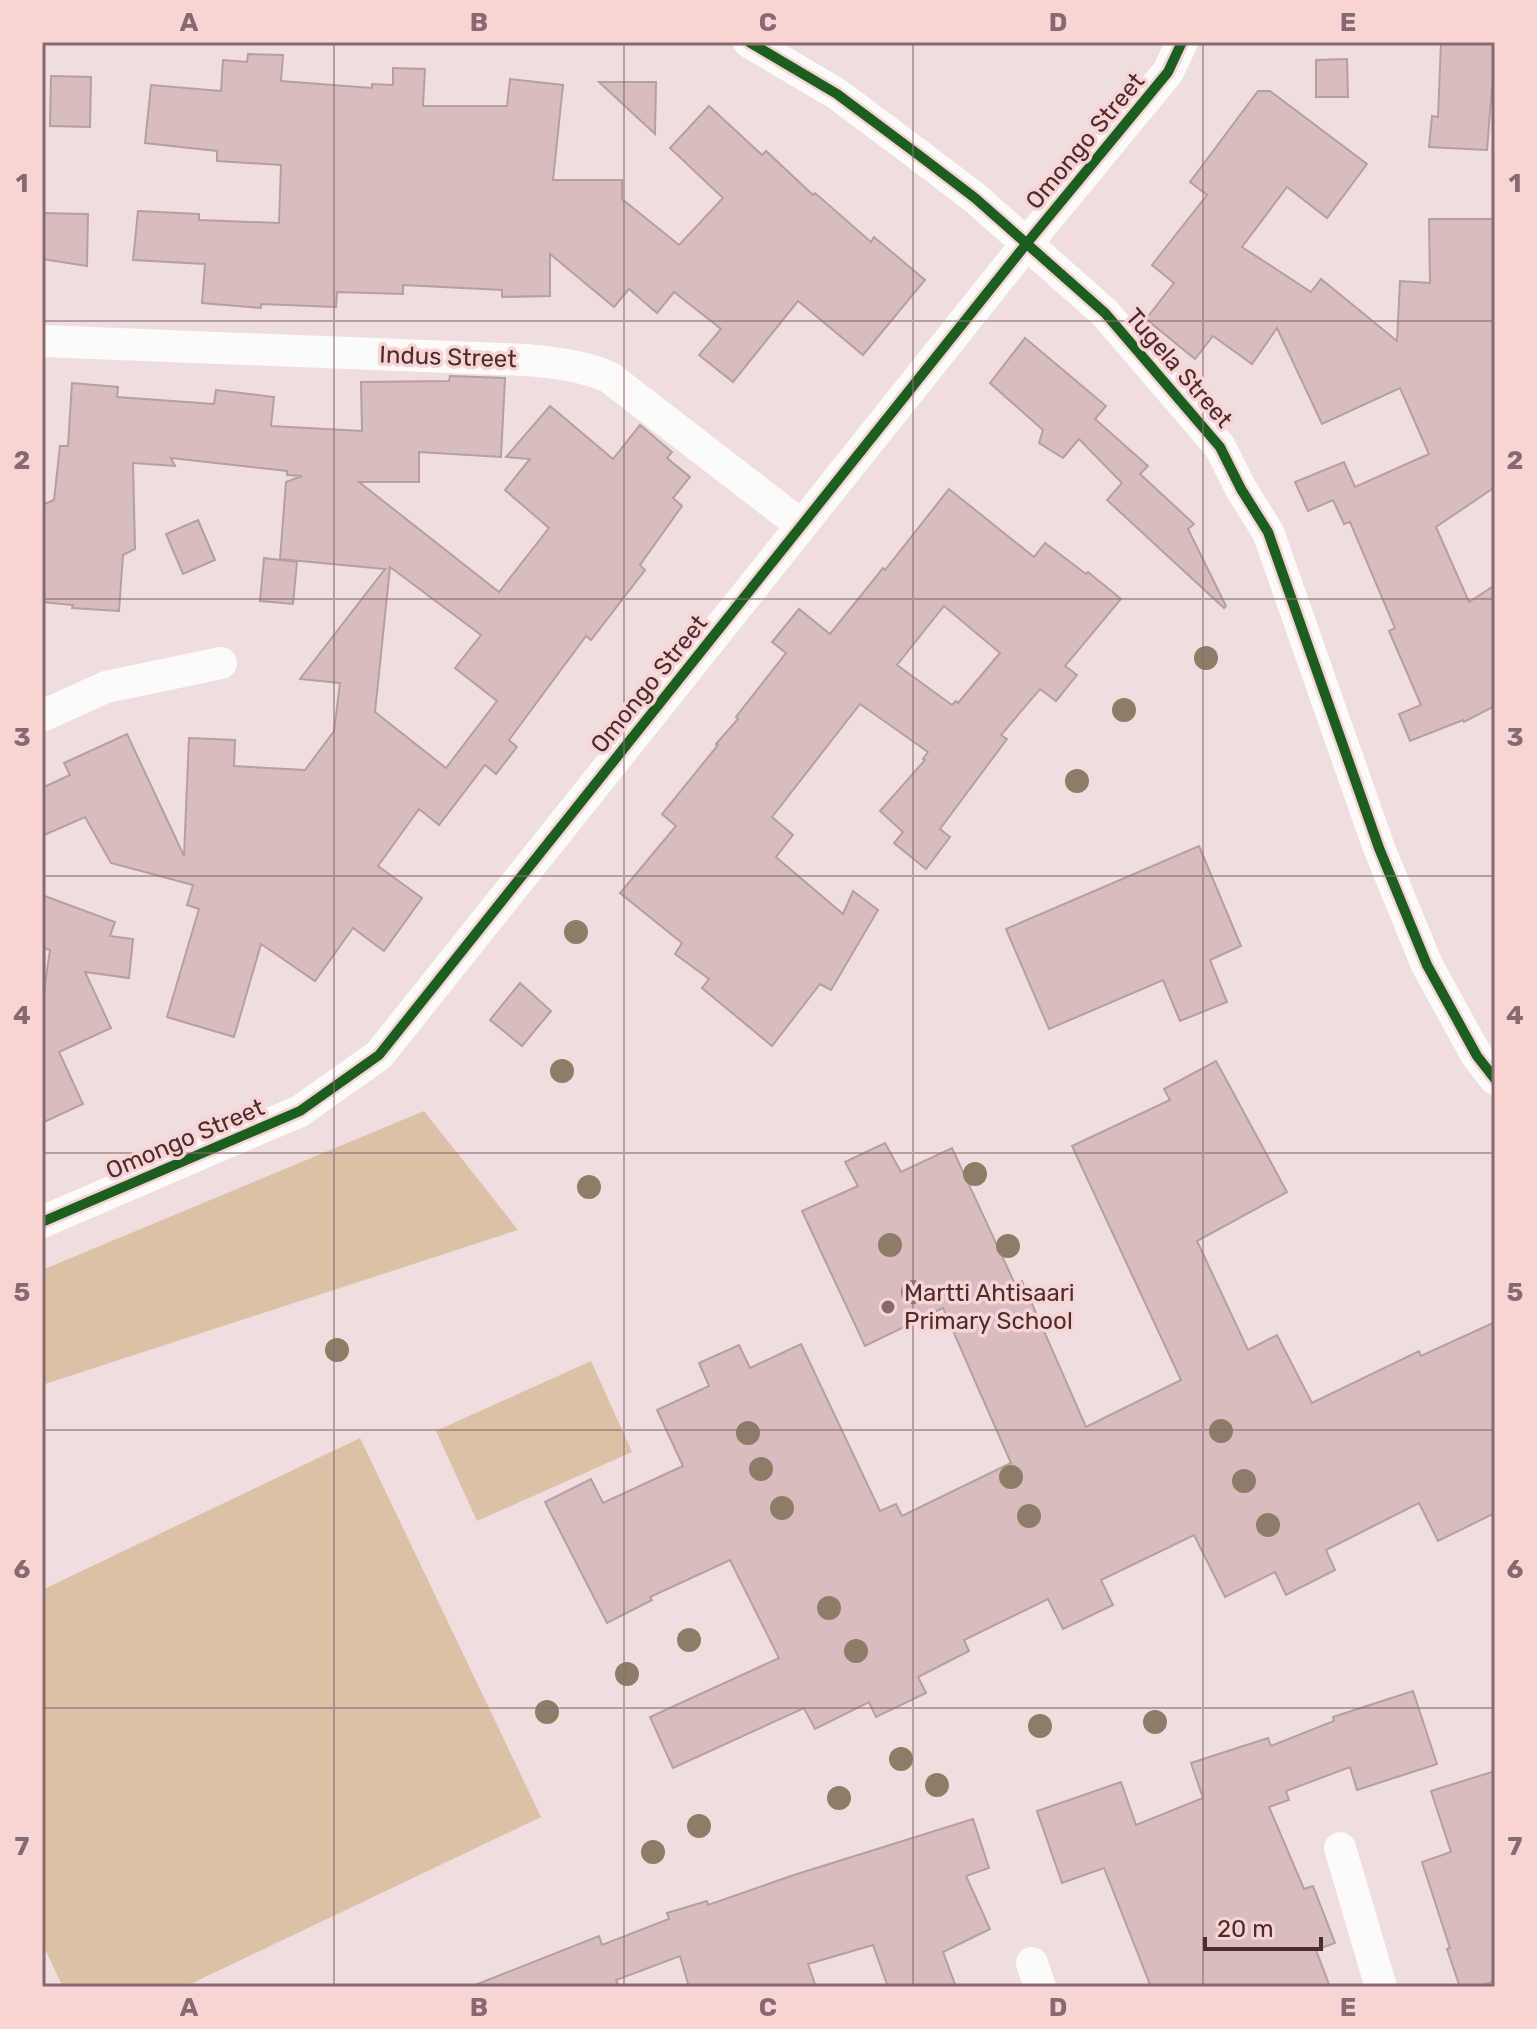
<svg xmlns="http://www.w3.org/2000/svg" width="1537" height="2029" font-family="Rubik,sans-serif">
<rect width="100%" height="100%" fill="#f0dddd"/>
<g fill="#dbc1a7">
<polygon points="424,1111 518,1230 42,1385 42,1270"/>
<polygon points="591,1361 632,1452 477,1521 436,1431"/>
<polygon points="360,1438 541,1817 184,1987 63,1987 42,1943 42,1590"/>
</g>
<g fill="#d7bdbe" stroke="#b69fa0" stroke-width="2" fill-rule="evenodd">
<polygon points="1441,42 1495,42 1495,87 1492,87 1487,150 1429,147 1432,116 1438,117"/>
<polygon points="248,54 283,55 281,81 372,88 372,84 393,85 393,68 425,69 423,106 507,106 510,79 563,85 553,180 622,180 622,199 679,245 723,198 670,148 709,106 762,155 766,151 813,195 815,193 871,242 874,237 925,280 863,355 798,301 733,382 699,355 721,329 674,292 657,313 629,289 614,307 550,254 550,296 502,297 502,290 403,285 403,294 337,292 336,307 261,304 261,308 202,303 205,264 133,260 138,211 199,214 199,220 279,223 281,165 217,161 217,151 145,143 151,85 221,91 223,60 247,62"/>
<polygon points="1347,59 1348,97 1316,97 1316,60"/>
<polygon points="51,76 91,77 90,127 50,126"/>
<polygon points="599,82 656,82 655,134"/>
<polygon points="1258,91 1270,91 1367,164 1327,218 1287,187 1242,247 1311,292 1321,279 1397,341 1400,281 1430,283 1429,219 1495,219 1495,487 1436,527 1469,602 1495,585 1495,706 1464,722 1463,720 1410,741 1399,714 1421,705 1389,631 1395,628 1350,522 1344,524 1333,500 1308,511 1295,482 1344,462 1355,487 1429,454 1400,388 1322,424 1277,328 1252,364 1213,336 1195,359 1146,319 1174,283 1152,265 1207,195 1190,182"/>
<polygon points="42,213 88,214 87,266 42,259"/>
<polygon points="1025,338 1106,406 1095,419 1148,466 1140,474 1194,524 1188,529 1226,606 1224,608 1107,500 1122,483 1079,439 1063,458 1039,443 1043,430 990,383"/>
<path d="M450,376L505,378L501,457L419,452V482H359L499,592L549,528L505,490L530,459L506,457L550,406L613,459L640,425L672,452L667,458L690,477L673,498L682,506L640,565L645,570L591,640L586,636L509,740L517,747L496,774L485,765L439,825L419,809L378,866L422,898L384,951L353,928L315,981L261,944L234,1037L167,1017L199,909L187,905L193,885L111,863L85,817L42,836V788L70,775L64,763L127,734L184,856L189,738L235,740L234,766L305,770L334,731L340,683L300,679L385,569L280,559L286,482L302,476L287,475V471L171,458L175,466L133,463L135,549L123,555L119,611L72,608L73,605L42,602V505L54,500L60,446H68L72,383L118,387L117,397L214,404L216,390L274,397L271,426L362,431L361,382L449,381ZM390,567L481,635L455,668L497,701L446,768L375,712Z"/>
<path d="M949,489L1034,557L1045,543L1086,574L1088,572L1121,599L1065,666L1077,675L1056,701L1040,689L1001,735L1007,739L940,829L950,837L926,869L894,843L903,832L880,811L925,760L923,759L928,752L860,704L772,817L793,835L776,857L843,914L853,891L878,910L831,990L820,984L772,1046L702,988L709,979L675,954L682,943L620,893L676,826L662,814L718,745L716,744L738,719L736,717L786,653L772,642L799,609L830,634L883,568L885,570ZM944,606L1000,653L958,703L956,701L952,705L897,665Z"/>
<polygon points="198,520 215,560 183,574 166,534"/>
<polygon points="264,558 297,562 293,604 260,601"/>
<polygon points="1199,846 1241,946 1210,960 1227,1002 1180,1021 1163,980 1049,1029 1006,929"/>
<polygon points="42,895 115,922 110,936 133,939 129,978 85,972 111,1028 59,1052 83,1104 42,1123 42,1005 50,950 42,947"/>
<polygon points="520,983 551,1011 522,1046 490,1020"/>
<polygon points="1216,1061 1287,1192 1197,1241 1248,1350 1277,1335 1312,1403 1419,1351 1421,1356 1495,1322 1495,1513 1438,1541 1419,1503 1326,1550 1335,1570 1286,1595 1275,1572 1225,1597 1194,1535 1101,1580 1113,1605 1063,1629 1048,1599 964,1640 969,1651 918,1677 926,1693 876,1717 869,1702 815,1729 804,1708 673,1768 650,1717 779,1658 730,1560 650,1597 652,1600 607,1623 545,1502 591,1479 603,1503 683,1466 657,1410 709,1386 699,1363 739,1345 750,1368 801,1344 880,1511 896,1504 902,1516 1011,1463 943,1308 865,1346 802,1211 858,1186 845,1162 885,1143 901,1172 952,1148 1015,1284 1022,1281 1086,1427 1181,1380 1072,1146 1170,1100 1164,1089"/>
<polygon points="1413,1691 1437,1764 1357,1790 1350,1767 1286,1791 1289,1800 1269,1807 1304,1889 1313,1886 1335,1943 1316,1950 1330,1987 1151,1987 1104,1868 1062,1883 1037,1811 1121,1782 1136,1825 1203,1798 1191,1763 1268,1738 1271,1746 1334,1721 1333,1717"/>
<polygon points="1495,1771 1495,1981 1477,1987 1460,1987 1447,1949 1450,1948 1422,1862 1451,1852 1431,1791"/>
<polygon points="973,1819 989,1868 966,1876 990,1929 943,1952 956,1987 888,1987 873,1945 808,1964 816,1987 689,1987 680,1956 616,1980 619,1987 475,1987 475,1985 599,1936 602,1945 669,1919 667,1913 707,1901 708,1905 794,1875"/>
</g>
<g fill="none" stroke-linecap="round" stroke-linejoin="round">
<g stroke="#fdfafa" stroke-width="32">
<polyline points="749,42 837,94 920,156 975,198 1105,313 1220,447 1241,489 1268,532 1379,848 1427,965 1477,1056 1495,1079"/>
<path d="M42,341L526,360C555,363 582,365 609,377L801,525"/>
<polyline points="42,716 106,687 221,663"/>
<polyline points="42,1222 300,1111 379,1055 1027,243 1168,72 1182,42"/>
<polyline points="1340,1848 1381,1987"/>
<polyline points="1032,1963 1040,1987"/>
</g>
<defs>
<g id="cycleway">
<polyline points="749,42 837,94 920,156 975,198 1105,313 1220,447 1241,489 1268,532 1379,848 1427,965 1477,1056 1495,1079"/>
<polyline points="42,1222 300,1111 379,1055 1027,243 1168,72 1182,42"/>
</g>
</defs>
<use href="#cycleway" stroke="#f8d5d5" stroke-width="15"/>
<use href="#cycleway" stroke="#1b5e20" stroke-width="10"/>
</g>
<g fill="#8e7b68">
<circle cx="1206" cy="658" r="12"/>
<circle cx="1124" cy="710" r="12"/>
<circle cx="1077" cy="781" r="12"/>
<circle cx="576" cy="932" r="12"/>
<circle cx="562" cy="1071" r="12"/>
<circle cx="975" cy="1174" r="12"/>
<circle cx="589" cy="1187" r="12"/>
<circle cx="890" cy="1245" r="12"/>
<circle cx="1008" cy="1246" r="12"/>
<circle cx="913" cy="1292" r="12"/>
<circle cx="337" cy="1350" r="12"/>
<circle cx="1221" cy="1431" r="12"/>
<circle cx="748" cy="1433" r="12"/>
<circle cx="761" cy="1469" r="12"/>
<circle cx="1011" cy="1477" r="12"/>
<circle cx="1244" cy="1481" r="12"/>
<circle cx="782" cy="1508" r="12"/>
<circle cx="1029" cy="1516" r="12"/>
<circle cx="1268" cy="1525" r="12"/>
<circle cx="829" cy="1608" r="12"/>
<circle cx="689" cy="1640" r="12"/>
<circle cx="856" cy="1651" r="12"/>
<circle cx="627" cy="1674" r="12"/>
<circle cx="547" cy="1712" r="12"/>
<circle cx="1155" cy="1722" r="12"/>
<circle cx="1040" cy="1726" r="12"/>
<circle cx="901" cy="1759" r="12"/>
<circle cx="937" cy="1785" r="12"/>
<circle cx="839" cy="1798" r="12"/>
<circle cx="699" cy="1826" r="12"/>
<circle cx="653" cy="1852" r="12"/>
</g>
<path fill="none" stroke="#876a6b" stroke-width="2" stroke-opacity="0.55" d="M334,42V1987M624,42V1987M913,42V1987M1203,42V1987M42,321H1495M42,599H1495M42,876H1495M42,1153H1495M42,1430H1495M42,1708H1495"/>
<circle fill="#876a6b" stroke="#f8d5d5" stroke-width="3" cx="888" cy="1307" r="8"/>
<g text-anchor="middle" dominant-baseline="central" stroke-width="7" stroke-linejoin="round" paint-order="stroke">
<g font-size="24" fill="#4e2c2d" stroke="#f8d5d5">
<text transform="translate(1085 141) rotate(-50)">Omongo Street</text>
<text transform="translate(448 357) rotate(2)">Indus Street</text>
<text transform="translate(1179 368) rotate(49)">Tugela Street</text>
<text transform="translate(649 684) rotate(-51)">Omongo Street</text>
<text transform="translate(185 1139) rotate(-23)">Omongo Street</text>
</g>
<g font-size="24" fill="#4e2c2d" stroke="#f8d5d5" text-anchor="start">
<text x="904" y="1293">Martti Ahtisaari<tspan x="904" dy="28">Primary School</tspan></text>
</g>
</g>
<rect width="1537" height="2029" fill="none" stroke="#f8d5d5" stroke-width="88"/>
<path d="M1205 1937v12h116v-12" fill="none" stroke="#4e2c2d" stroke-width="4"/>
<text x="1217" y="1937" font-size="24" fill="#4e2c2d" stroke="#f8d5d5" stroke-width="6" paint-order="stroke">20 m</text>
<rect x="44" y="44" width="1449" height="1941" fill="none" stroke="#876a6b" stroke-width="3"/>
<g font-size="26" text-anchor="middle" font-weight="bold" fill="#876a6b">
<text x="189" y="31">A</text>
<text x="479" y="31">B</text>
<text x="768" y="31">C</text>
<text x="1058" y="31">D</text>
<text x="1348" y="31">E</text>
<text x="22" y="192">1</text>
<text x="1515" y="192">1</text>
<text x="22" y="469">2</text>
<text x="1515" y="469">2</text>
<text x="22" y="746">3</text>
<text x="1515" y="746">3</text>
<text x="22" y="1024">4</text>
<text x="1515" y="1024">4</text>
<text x="22" y="1301">5</text>
<text x="1515" y="1301">5</text>
<text x="22" y="1578">6</text>
<text x="1515" y="1578">6</text>
<text x="22" y="1855">7</text>
<text x="1515" y="1855">7</text>
<text x="189" y="2016">A</text>
<text x="479" y="2016">B</text>
<text x="768" y="2016">C</text>
<text x="1058" y="2016">D</text>
<text x="1348" y="2016">E</text>
</g>
</svg>
